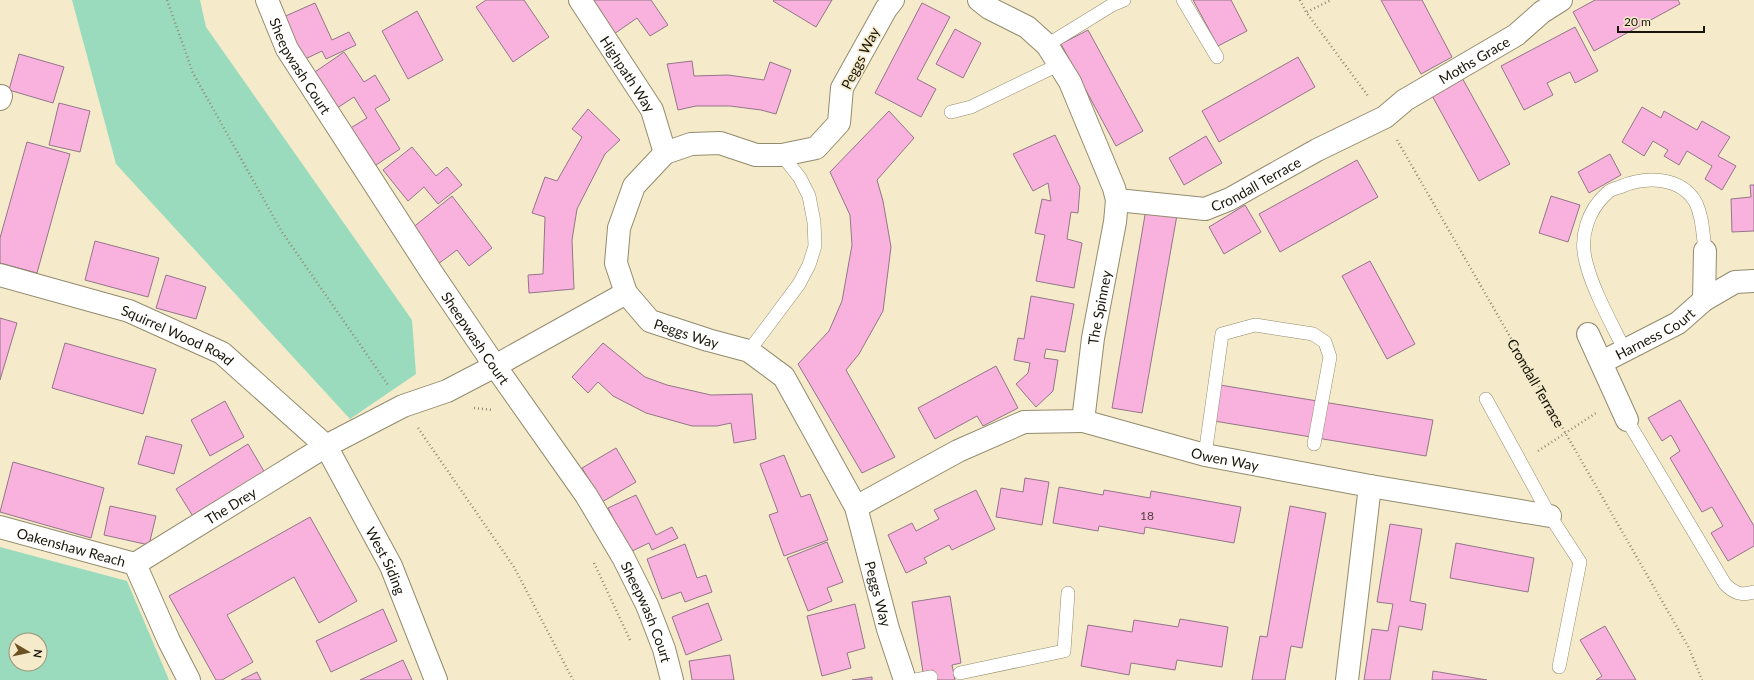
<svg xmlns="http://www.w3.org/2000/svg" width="1754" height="680" font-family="Lato,sans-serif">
<rect width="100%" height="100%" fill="#f5ebcb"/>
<g fill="#9adbbd" fill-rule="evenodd">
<polygon points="72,0 200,0 206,27 412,320 416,374 350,419 116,164"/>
<path d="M0,547L127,581L169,680H0ZM16,640H40V664H16Z"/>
</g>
<g fill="#f9b2de" stroke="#937688">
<polygon points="486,0 524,0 549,37 513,62 476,7"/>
<polygon points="591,0 651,0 668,25 650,36 637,18 614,34"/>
<polygon points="774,0 832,0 816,27 773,1"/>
<polygon points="1193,0 1231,0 1247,31 1218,46"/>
<polygon points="1381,0 1422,0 1452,57 1421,74"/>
<polygon points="1595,0 1678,0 1680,4 1594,51 1573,12"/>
<polygon points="315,3 332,40 349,32 356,45 326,59 322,51 301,61 281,18"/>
<polygon points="922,3 950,17 917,79 936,89 921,117 875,93"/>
<polygon points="417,11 443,60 408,79 382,31"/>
<polygon points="1575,27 1598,71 1575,83 1570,72 1547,83 1553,95 1524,110 1501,66"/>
<polygon points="955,29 981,43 963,78 936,64"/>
<polygon points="1088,30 1143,131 1116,146 1061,44"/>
<polygon points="344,52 364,82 375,75 390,100 375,109 400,149 373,167 349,129 367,118 354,97 334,110 312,74"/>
<polygon points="19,54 64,67 53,103 9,90"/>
<polygon points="1298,57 1315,87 1219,142 1202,111"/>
<polygon points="692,61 694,76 728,75 764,80 770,62 791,70 776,114 761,110 730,106 696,106 678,110 667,64"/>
<polygon points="1461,76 1510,164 1479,181 1430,92"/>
<polygon points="59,103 90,111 80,152 49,145"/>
<polygon points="1642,107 1661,118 1664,111 1697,130 1702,121 1730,137 1718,156 1736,166 1722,190 1705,179 1712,166 1687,151 1679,165 1664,156 1668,150 1653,141 1644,156 1622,142"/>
<polygon points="588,109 620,140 605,154 577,209 572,240 574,289 529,293 528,275 543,274 545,217 532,213 545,177 557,181 582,137 572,129"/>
<polygon points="889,111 914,138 877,180 883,201 891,247 883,311 859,354 846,370 895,457 862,473 798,364 829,331 842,301 852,245 850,215 830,172"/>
<polygon points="1055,135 1080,187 1078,213 1071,212 1067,239 1082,243 1074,288 1036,281 1045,235 1035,233 1042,199 1051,201 1048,183 1033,191 1013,154"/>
<polygon points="1206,136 1222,163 1184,185 1169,158"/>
<polygon points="27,142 70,154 37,273 0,263 0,238"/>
<polygon points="412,147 436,176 447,167 462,185 438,204 424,187 408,201 383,170"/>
<polygon points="1610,154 1621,175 1589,193 1578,172"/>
<polygon points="1357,160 1378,197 1280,252 1259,214"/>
<polygon points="1750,185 1754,185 1754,231 1732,232 1731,199 1751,197"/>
<polygon points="452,196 492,248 469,266 457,250 438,264 411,229"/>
<polygon points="1551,196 1580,205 1568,242 1539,233"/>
<polygon points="1245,205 1261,232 1224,254 1209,227"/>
<polygon points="1146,209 1177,215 1142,413 1112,408"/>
<polygon points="95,241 159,258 148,297 85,280"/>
<polygon points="1370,261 1415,344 1387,359 1342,276"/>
<polygon points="166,275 206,287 196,319 156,308"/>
<polygon points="1031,296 1074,304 1065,352 1046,349 1044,358 1058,360 1053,391 1036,407 1016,384 1028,373 1030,363 1014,360 1018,338 1024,339"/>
<polygon points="0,318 17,323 0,380"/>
<polygon points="65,343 156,369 143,414 52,388"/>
<polygon points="603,343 645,377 667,385 711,395 752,394 756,439 734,443 731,423 717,426 692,426 646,413 613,396 598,382 588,393 572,377"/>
<polygon points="996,366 1018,408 983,426 977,416 935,439 918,408"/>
<polygon points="1220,385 1433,420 1426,456 1214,421"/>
<polygon points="1680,400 1754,526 1754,546 1728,561 1711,533 1723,526 1712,507 1702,512 1670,458 1680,451 1671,435 1662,441 1648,418"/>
<polygon points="225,401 244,437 210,456 191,420"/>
<polygon points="146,436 182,445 174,474 138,464"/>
<polygon points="248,444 265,473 194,518 176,489"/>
<polygon points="616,448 636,482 602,502 582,468"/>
<polygon points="784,455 801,497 810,494 828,540 784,556 769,515 778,512 760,464"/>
<polygon points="13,462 104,488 91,538 0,512"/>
<polygon points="1025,478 1049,482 1042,525 996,517 1001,488 1023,492"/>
<polygon points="1059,487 1103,495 1104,490 1150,498 1151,491 1241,507 1234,543 1145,527 1144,534 1099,526 1098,531 1053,523"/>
<polygon points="976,490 995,529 952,550 949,545 924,558 927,563 906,573 888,535 912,523 916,531 939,519 934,510"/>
<polygon points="636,495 656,535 672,527 678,538 652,550 649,543 630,552 608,508"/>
<polygon points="110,506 156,516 149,545 104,535"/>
<polygon points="1290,506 1326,513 1302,648 1291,646 1285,680 1252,680 1260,636 1267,637"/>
<polygon points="310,517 357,601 319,623 294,577 227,615 253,662 222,680 216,680 169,596"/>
<polygon points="1390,524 1422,529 1410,601 1426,604 1422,630 1399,626 1390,680 1364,680 1372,629 1388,631 1393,604 1377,602"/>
<polygon points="827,542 843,582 827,588 832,601 808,611 787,558"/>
<polygon points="1456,543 1534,558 1528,592 1450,578"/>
<polygon points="685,544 697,578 706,575 712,592 685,602 681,592 662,599 647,559"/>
<polygon points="950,596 961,663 952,665 955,680 934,680 933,670 923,672 912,602"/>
<polygon points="708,603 722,640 686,655 672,617"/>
<polygon points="855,604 865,648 847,653 851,668 822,676 807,616"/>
<polygon points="383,609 397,641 331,672 316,641"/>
<polygon points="1180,619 1228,627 1222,667 1177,660 1175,670 1131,663 1129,675 1081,666 1088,625 1132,632 1134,620 1178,627"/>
<polygon points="1605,626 1636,680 1596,680 1602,676 1580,640"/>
<polygon points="730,655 734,680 692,680 689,661"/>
<polygon points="403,660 412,680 360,680"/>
<polygon points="1433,671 1487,680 1432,680"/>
<polygon points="257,672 261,680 241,680"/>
<polygon points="872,677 872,680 852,680"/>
</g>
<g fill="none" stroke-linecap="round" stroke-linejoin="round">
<defs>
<g id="lane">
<polyline points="1183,0 1217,57"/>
<polyline points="1047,45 1112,5 1124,0"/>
<polyline points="951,112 971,107 1060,64"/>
<polyline points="749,351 799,284 809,265 815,246 814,222 809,196 800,178 782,155"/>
<path d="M1625,351C1612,324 1593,291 1586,262C1579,237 1588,210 1607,193C1610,190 1616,188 1620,187C1645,176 1681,176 1696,203C1703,218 1703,235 1705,251"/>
<polyline points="1486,399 1550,516 1580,562 1559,667"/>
<path d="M1627,420L1725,584C1734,593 1741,596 1754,592"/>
<polyline points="1205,455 1222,334 1255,325 1313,334 1325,342 1330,357 1314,444"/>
<polyline points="960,673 1064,651 1068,593"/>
<polyline points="915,680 931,677"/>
</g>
<g id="street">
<path id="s2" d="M267,0L287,49L432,273L495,366L586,495L623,557L647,605L664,649L672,680"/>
<path id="s3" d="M580,0L652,110L665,153"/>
<path id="s4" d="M893,0L886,9L842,88L839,123L816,148L782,155H756L720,143L691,144L665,153L634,186L619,228L616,263L626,293L650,321L708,340L749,351L784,377L856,507L888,629L905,680"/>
<polyline points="0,99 1,96"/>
<path id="s5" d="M1117,200L1205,209L1230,199L1317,150L1385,117L1405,100L1516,35L1542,12L1561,0"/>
<path id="s6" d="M0,275L129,311L222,353L326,446L391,566L436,680"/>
<polyline points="1704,300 1705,251"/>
<polyline points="1588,334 1627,420"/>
<path id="s7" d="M1602,362L1678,323L1704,300L1735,282L1754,281"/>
<path id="s8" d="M1083,421L1205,455L1370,486L1550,516"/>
<path id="s9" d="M856,507L958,451L1024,422L1083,421L1093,338L1115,222L1117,200L1114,188L1070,82L1047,45L1027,27L989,8L979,0"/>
<path id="s10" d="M0,527L135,564L169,641L189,680"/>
<path id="s11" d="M135,564L326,446L403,406L447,391L495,366L626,293"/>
<polyline points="1347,680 1370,486"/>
</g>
</defs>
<use href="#lane" stroke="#938b6d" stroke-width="14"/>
<use href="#street" stroke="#938b6d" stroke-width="24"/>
<g stroke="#918b74" stroke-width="2.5" stroke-dasharray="1 3" stroke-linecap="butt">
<polyline points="167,0 193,73 282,232 388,385"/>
<polyline points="1300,0 1306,12 1368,96"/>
<polyline points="1307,12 1331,0"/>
<path id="s1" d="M1397,140L1689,648L1702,680"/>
<polyline points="474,408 493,410"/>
<polyline points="418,428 514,567 573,680"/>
<polyline points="1538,451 1596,413"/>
<polyline points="594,563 631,642"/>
</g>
<use href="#lane" stroke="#fff" stroke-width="13"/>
<use href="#street" stroke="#fff" stroke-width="22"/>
</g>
<g text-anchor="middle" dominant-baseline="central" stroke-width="3.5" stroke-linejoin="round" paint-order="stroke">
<g font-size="12" fill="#503c3e">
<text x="1147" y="515">18</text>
</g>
<g font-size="14" fill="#171408" stroke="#f5ebcb">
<text transform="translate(860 58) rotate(-63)">Peggs Way</text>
<text stroke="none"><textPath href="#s5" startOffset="397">Moths Grace</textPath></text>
<text stroke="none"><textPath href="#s2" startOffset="74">Sheepwash Court</textPath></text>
<text stroke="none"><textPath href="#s3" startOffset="88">Highpath Way</textPath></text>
<text stroke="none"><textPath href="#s5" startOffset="145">Crondall Terrace</textPath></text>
<text stroke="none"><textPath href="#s9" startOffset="362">The Spinney</textPath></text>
<text stroke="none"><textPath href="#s4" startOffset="558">Peggs Way</textPath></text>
<text stroke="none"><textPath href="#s7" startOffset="60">Harness Court</textPath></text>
<text stroke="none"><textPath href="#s6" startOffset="188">Squirrel Wood Road</textPath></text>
<text stroke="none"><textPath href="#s2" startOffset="398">Sheepwash Court</textPath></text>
<text stroke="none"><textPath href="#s1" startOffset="280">Crondall Terrace</textPath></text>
<text stroke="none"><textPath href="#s8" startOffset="147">Owen Way</textPath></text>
<text stroke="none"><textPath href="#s11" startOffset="112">The Drey</textPath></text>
<text stroke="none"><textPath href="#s10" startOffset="74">Oakenshaw Reach</textPath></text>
<text stroke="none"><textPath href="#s6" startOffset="505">West Siding</textPath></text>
<text stroke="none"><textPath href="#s4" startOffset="905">Peggs Way</textPath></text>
<text stroke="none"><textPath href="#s2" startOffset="722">Sheepwash Court</textPath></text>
</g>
</g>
<g transform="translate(28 652) rotate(99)"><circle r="19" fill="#f5ebcb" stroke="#9c957d"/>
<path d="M0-3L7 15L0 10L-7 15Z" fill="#6c5123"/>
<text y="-6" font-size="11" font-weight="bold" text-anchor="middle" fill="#171408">N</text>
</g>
<path d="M1618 26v6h86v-6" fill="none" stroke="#171408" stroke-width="2"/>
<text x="1624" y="26" font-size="12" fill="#171408" stroke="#f5ebcb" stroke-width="3" paint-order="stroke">20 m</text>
</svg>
